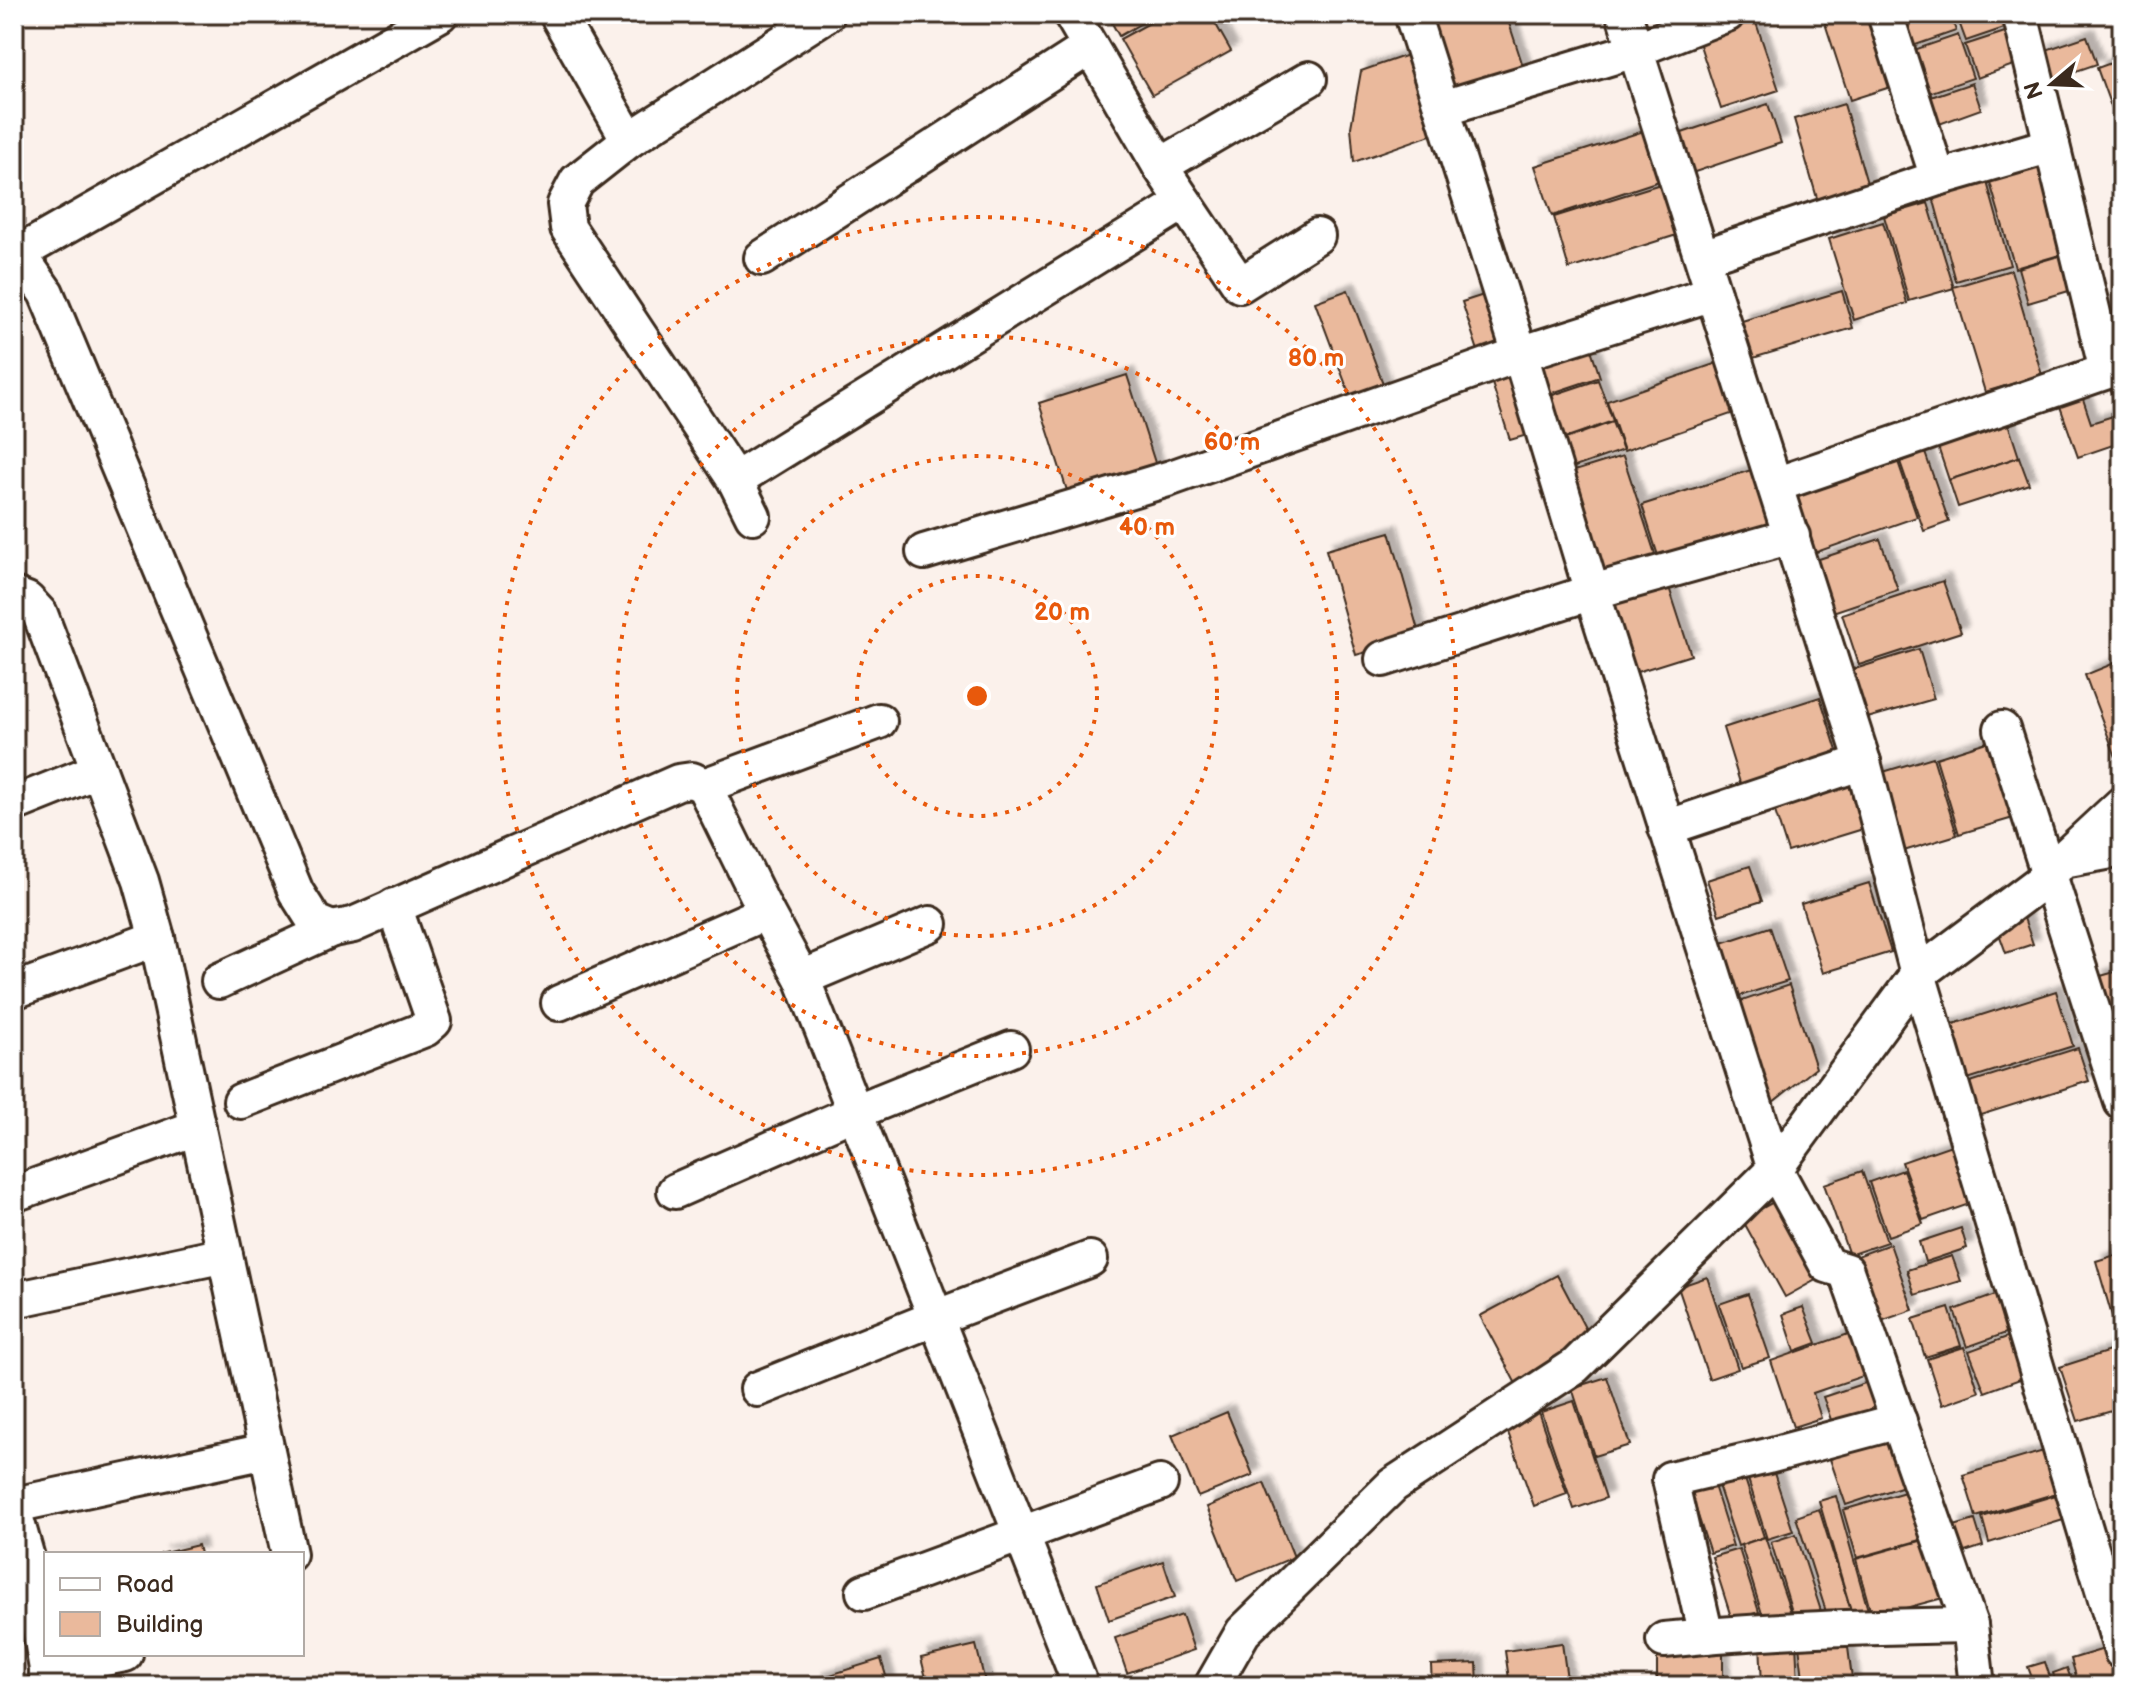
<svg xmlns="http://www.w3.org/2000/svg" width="2136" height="1700" font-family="'Balsamiq Sans',sans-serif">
<defs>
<filter id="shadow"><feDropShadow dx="7" dy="-7" stdDeviation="2" flood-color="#0004"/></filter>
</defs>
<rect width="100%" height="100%" fill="#fbf1eb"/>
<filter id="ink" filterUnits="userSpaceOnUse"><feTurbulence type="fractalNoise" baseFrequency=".0125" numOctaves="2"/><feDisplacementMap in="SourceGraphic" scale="16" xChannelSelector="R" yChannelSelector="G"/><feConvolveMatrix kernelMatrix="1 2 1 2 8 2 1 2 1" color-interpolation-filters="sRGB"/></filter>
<g filter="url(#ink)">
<g fill="#eab99c" stroke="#3b2a1e" stroke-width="2" filter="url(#shadow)">
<polygon points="1107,14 1157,14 1119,36"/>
<polygon points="1166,14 1210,14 1231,51 1152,95 1120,39"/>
<polygon points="1428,14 1506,14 1526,75 1450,100"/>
<polygon points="1822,14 1882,14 1903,83 1850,100"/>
<polygon points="1911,14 1950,14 1956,31 1907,48 1897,19"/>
<polygon points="1956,14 2006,14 2010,26 1966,41"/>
<polygon points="1754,17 1779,90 1721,109 1697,36"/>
<polygon points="2011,30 2022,62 1977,78 1965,45"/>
<polygon points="1958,35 1973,78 1923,95 1908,52"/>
<polygon points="2087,36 2097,64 2053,79 2043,51"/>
<polygon points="1419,51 1445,130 1354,162 1351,127 1361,71"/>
<polygon points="2122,59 2122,112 2114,115 2097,68"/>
<polygon points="1972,83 1981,109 1931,127 1922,100"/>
<polygon points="1768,104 1781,143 1689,174 1676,135"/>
<polygon points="1844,104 1869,190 1819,205 1794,119"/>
<polygon points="1650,129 1665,179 1552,216 1535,166"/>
<polygon points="2044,163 2070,252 2015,268 1989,179"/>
<polygon points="1667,182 1683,233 1569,269 1554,217"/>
<polygon points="1987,182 2010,265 1956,281 1933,197"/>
<polygon points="1928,203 1954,288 1909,301 1884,216"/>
<polygon points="1883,222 1907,303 1854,320 1829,239"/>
<polygon points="2069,253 2079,288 2028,303 2018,268"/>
<polygon points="2011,270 2042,375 1985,392 1953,287"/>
<polygon points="1348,290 1385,389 1352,401 1315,302"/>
<polygon points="1842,291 1853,328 1753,358 1742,321"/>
<polygon points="1493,292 1513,349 1481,360 1462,302"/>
<polygon points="1589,343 1600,377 1537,398 1526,365"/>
<polygon points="1717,363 1734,413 1624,451 1607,401"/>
<polygon points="1521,368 1541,431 1510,440 1490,377"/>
<polygon points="1127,375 1158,472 1070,500 1039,403"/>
<polygon points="2122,375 2122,421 2107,380"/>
<polygon points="1598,380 1613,421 1556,441 1541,399"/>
<polygon points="2079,387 2091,423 2113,416 2122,442 2078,457 2056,395"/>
<polygon points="2004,411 2019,457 1949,480 1934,435"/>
<polygon points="1612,422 1623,450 1561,472 1552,444"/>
<polygon points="1922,444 1949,522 1924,531 1897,453"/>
<polygon points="1623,456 1659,566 1599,586 1562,475"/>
<polygon points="1896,456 1917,517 1811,554 1790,493"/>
<polygon points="2019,457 2029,484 1958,507 1949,480"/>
<polygon points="1751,470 1769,527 1660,562 1642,505"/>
<polygon points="1390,532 1420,637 1356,655 1326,550"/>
<polygon points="1880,539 1898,590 1827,614 1810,562"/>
<polygon points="1665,575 1691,655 1621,677 1595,598"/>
<polygon points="1943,581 1961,632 1859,665 1842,614"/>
<polygon points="1919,649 1934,699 1857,721 1842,673"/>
<polygon points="2122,660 2122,764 2119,765 2085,675"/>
<polygon points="1820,697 1838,754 1741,786 1723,728"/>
<polygon points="1996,739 2020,816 1959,834 1936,758"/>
<polygon points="1933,757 1957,835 1897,853 1873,775"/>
<polygon points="1846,776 1863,829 1788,852 1771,799"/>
<polygon points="1750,866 1762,901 1719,915 1707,880"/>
<polygon points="1869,883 1891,952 1823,973 1801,904"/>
<polygon points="2024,918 2033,944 2006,953 1997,928"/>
<polygon points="1770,927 1788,981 1730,999 1713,946"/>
<polygon points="2122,970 2122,1057 2097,977"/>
<polygon points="1789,985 1816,1068 1768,1106 1733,1004"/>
<polygon points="2056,991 2073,1046 1958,1082 1941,1028"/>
<polygon points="2078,1048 2089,1081 1971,1118 1961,1085"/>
<polygon points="1960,1142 1981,1200 1923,1220 1902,1162"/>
<polygon points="1903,1170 1923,1224 1888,1236 1869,1182"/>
<polygon points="1862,1171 1887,1242 1849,1255 1824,1184"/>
<polygon points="1779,1199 1821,1277 1785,1297 1742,1219"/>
<polygon points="1961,1228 1967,1248 1925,1262 1919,1242"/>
<polygon points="1890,1244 1913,1310 1881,1321 1857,1256"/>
<polygon points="2122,1253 2122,1313 2112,1316 2096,1261"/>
<polygon points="1952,1256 1961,1281 1915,1295 1907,1270"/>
<polygon points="1557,1275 1593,1343 1516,1384 1480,1316"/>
<polygon points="1707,1277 1738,1369 1709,1379 1678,1287"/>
<polygon points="1748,1294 1770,1358 1741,1367 1719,1304"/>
<polygon points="1995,1295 2009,1332 1967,1347 1954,1310"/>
<polygon points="1803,1307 1817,1343 1795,1351 1783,1314"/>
<polygon points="1949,1308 1961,1346 1925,1357 1913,1319"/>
<polygon points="1854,1332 1869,1374 1813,1393 1821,1418 1793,1427 1771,1361"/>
<polygon points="2015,1334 2031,1375 1985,1392 1969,1351"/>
<polygon points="1964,1347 1979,1392 1942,1405 1927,1359"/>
<polygon points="2122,1347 2122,1408 2078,1421 2060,1367"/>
<polygon points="1607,1377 1630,1445 1594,1456 1572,1388"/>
<polygon points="1871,1381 1885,1421 1837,1437 1823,1397"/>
<polygon points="1574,1401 1606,1498 1574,1509 1541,1412"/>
<polygon points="1537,1409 1567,1494 1534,1506 1504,1421"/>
<polygon points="1227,1412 1253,1475 1198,1497 1172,1435"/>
<polygon points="1895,1437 1910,1484 1846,1505 1830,1459"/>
<polygon points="2047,1450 2060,1492 1976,1517 1963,1475"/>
<polygon points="1741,1467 1764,1537 1738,1546 1715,1476"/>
<polygon points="1773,1470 1793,1531 1767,1539 1748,1479"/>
<polygon points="1712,1479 1733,1546 1710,1553 1689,1487"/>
<polygon points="1264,1483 1294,1557 1237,1581 1207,1507"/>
<polygon points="1922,1487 1935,1536 1857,1558 1843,1510"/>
<polygon points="2066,1492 2073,1517 1989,1543 1982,1517"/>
<polygon points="1836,1496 1868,1610 1852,1614 1819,1501"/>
<polygon points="2122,1500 2122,1539 2112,1503"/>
<polygon points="1819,1509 1851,1611 1828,1618 1796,1517"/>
<polygon points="1975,1520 1983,1546 1962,1553 1954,1526"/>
<polygon points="1796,1534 1823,1617 1796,1625 1771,1542"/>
<polygon points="1938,1536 1954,1595 1872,1617 1856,1559"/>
<polygon points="1765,1537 1793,1619 1766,1627 1741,1545"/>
<polygon points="198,1545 200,1554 160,1554"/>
<polygon points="1739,1549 1759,1612 1732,1620 1712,1557"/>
<polygon points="1163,1561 1175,1597 1109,1620 1097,1584"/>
<polygon points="1182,1615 1194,1650 1127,1673 1115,1638"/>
<polygon points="1846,1632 1853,1686 1804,1686 1798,1637"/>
<polygon points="1796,1641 1798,1686 1762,1686 1760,1642"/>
<polygon points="1562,1643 1568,1686 1510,1686 1505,1651"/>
<polygon points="976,1645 986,1686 928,1686 921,1658"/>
<rect x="1657" y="1645" width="66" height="41"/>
<polygon points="2114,1646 2122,1675 2079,1686 2071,1659"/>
<polygon points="881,1659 889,1686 820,1686 817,1679"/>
<polygon points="2045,1662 2053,1686 2035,1686 2028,1667"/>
<polygon points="1477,1663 1478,1686 1432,1686 1431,1665"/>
<polygon points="2067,1668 2073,1685 2057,1686 2053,1673"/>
</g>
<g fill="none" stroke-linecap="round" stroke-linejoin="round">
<defs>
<g id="minor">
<polyline points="557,14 629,140"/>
<polyline points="1071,14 1160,166 1240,285 1317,236"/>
<polyline points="1412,14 1520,354 1592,592 1775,1169 1827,1265 1846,1271 1970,1625 1977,1686"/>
<polyline points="1624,14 1863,762 1918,974 2122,1652"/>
<polyline points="1885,14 1938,178"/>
<polyline points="2020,14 2107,371"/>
<polyline points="1443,108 1635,50 1727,14"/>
<polyline points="1160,166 1309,79"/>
<polyline points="14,247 46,293 296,892 315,922 332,929 353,925 678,782 692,780 704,786 766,912 802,978 1081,1686"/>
<polyline points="14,256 440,14"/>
<polyline points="1703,257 1938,178 2052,145"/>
<polyline points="762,258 1090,47"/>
<polyline points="735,480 1184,202"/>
<polyline points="1775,485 2122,366"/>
<polyline points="753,516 735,480 568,228 565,204 577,181 629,140 827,14"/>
<polyline points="924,552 1171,478 1520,354 1713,293"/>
<polyline points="14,595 27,600 40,614 141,881 157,938 289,1554"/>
<polyline points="1383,659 1592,592 1792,536"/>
<polyline points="2002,729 2122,1102"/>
<polyline points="704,786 879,721"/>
<polyline points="14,804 99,770"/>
<polyline points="1666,828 1863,762"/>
<polyline points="2063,860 2122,849"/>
<polyline points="802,978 930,924"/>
<polyline points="219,981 332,929"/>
<polyline points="14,991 157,938"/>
<polyline points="559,1003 766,912"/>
<polyline points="241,1101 425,1029 434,1021 394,906"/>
<polyline points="675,1191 855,1112 1011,1049"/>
<polyline points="14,1194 198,1127"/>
<polyline points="14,1300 225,1255"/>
<polyline points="758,1389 935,1318 1090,1259"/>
<polyline points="14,1505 267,1451"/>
<polyline points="14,1512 29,1565 47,1669 47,1686"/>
<polyline points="864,1592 1160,1483"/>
<polyline points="1706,1636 1670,1479 1768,1456 1899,1421"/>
<path d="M1664,1640C1766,1629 1868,1627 1970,1625"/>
<polyline points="47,1669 125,1654"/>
<polyline points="1212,1686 1243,1632 1393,1485 1575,1366 1775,1169 1918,974 2050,875 2062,860 2122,804"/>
</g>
</defs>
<use href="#minor" stroke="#3b2a1e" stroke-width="40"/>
<use href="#minor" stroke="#fff" stroke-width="34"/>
</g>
</g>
<g fill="none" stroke="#e8590c" stroke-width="4" stroke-dasharray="4 8">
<circle cx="977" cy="696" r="120"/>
<circle cx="977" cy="696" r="240"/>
<circle cx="977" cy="696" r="360"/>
<circle cx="977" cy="696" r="479"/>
</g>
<circle cx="977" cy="696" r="12" fill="#e8590c" stroke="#fff" stroke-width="4"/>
<g font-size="24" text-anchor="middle" font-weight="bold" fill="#e8590c" stroke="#fff" stroke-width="6" stroke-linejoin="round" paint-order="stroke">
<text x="1316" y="366">80 m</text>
<text x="1232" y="450">60 m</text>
<text x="1147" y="535">40 m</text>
<text x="1062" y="620">20 m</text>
</g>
<rect width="2136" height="1700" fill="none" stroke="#fff" stroke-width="48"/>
<rect x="24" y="24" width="2088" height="1652" fill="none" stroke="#3b2a1e" stroke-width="3" filter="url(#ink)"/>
<rect x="44" y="1552" width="260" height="104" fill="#ffffff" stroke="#b1aaa5" stroke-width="2"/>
<rect x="60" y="1578" width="40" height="12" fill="#ffffff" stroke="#b1aaa5" stroke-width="2"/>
<text x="116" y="1592" font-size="24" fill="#3b2a1e">Road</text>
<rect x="60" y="1612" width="40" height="24" fill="#eab99c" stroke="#b1aaa5" stroke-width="2"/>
<text x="116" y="1632" font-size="24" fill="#3b2a1e">Building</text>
<g transform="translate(2052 84) rotate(251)" stroke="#ffffff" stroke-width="6" paint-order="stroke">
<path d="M0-6L14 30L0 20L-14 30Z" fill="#3b2a1e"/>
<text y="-12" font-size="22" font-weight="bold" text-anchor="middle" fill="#3b2a1e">N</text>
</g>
</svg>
